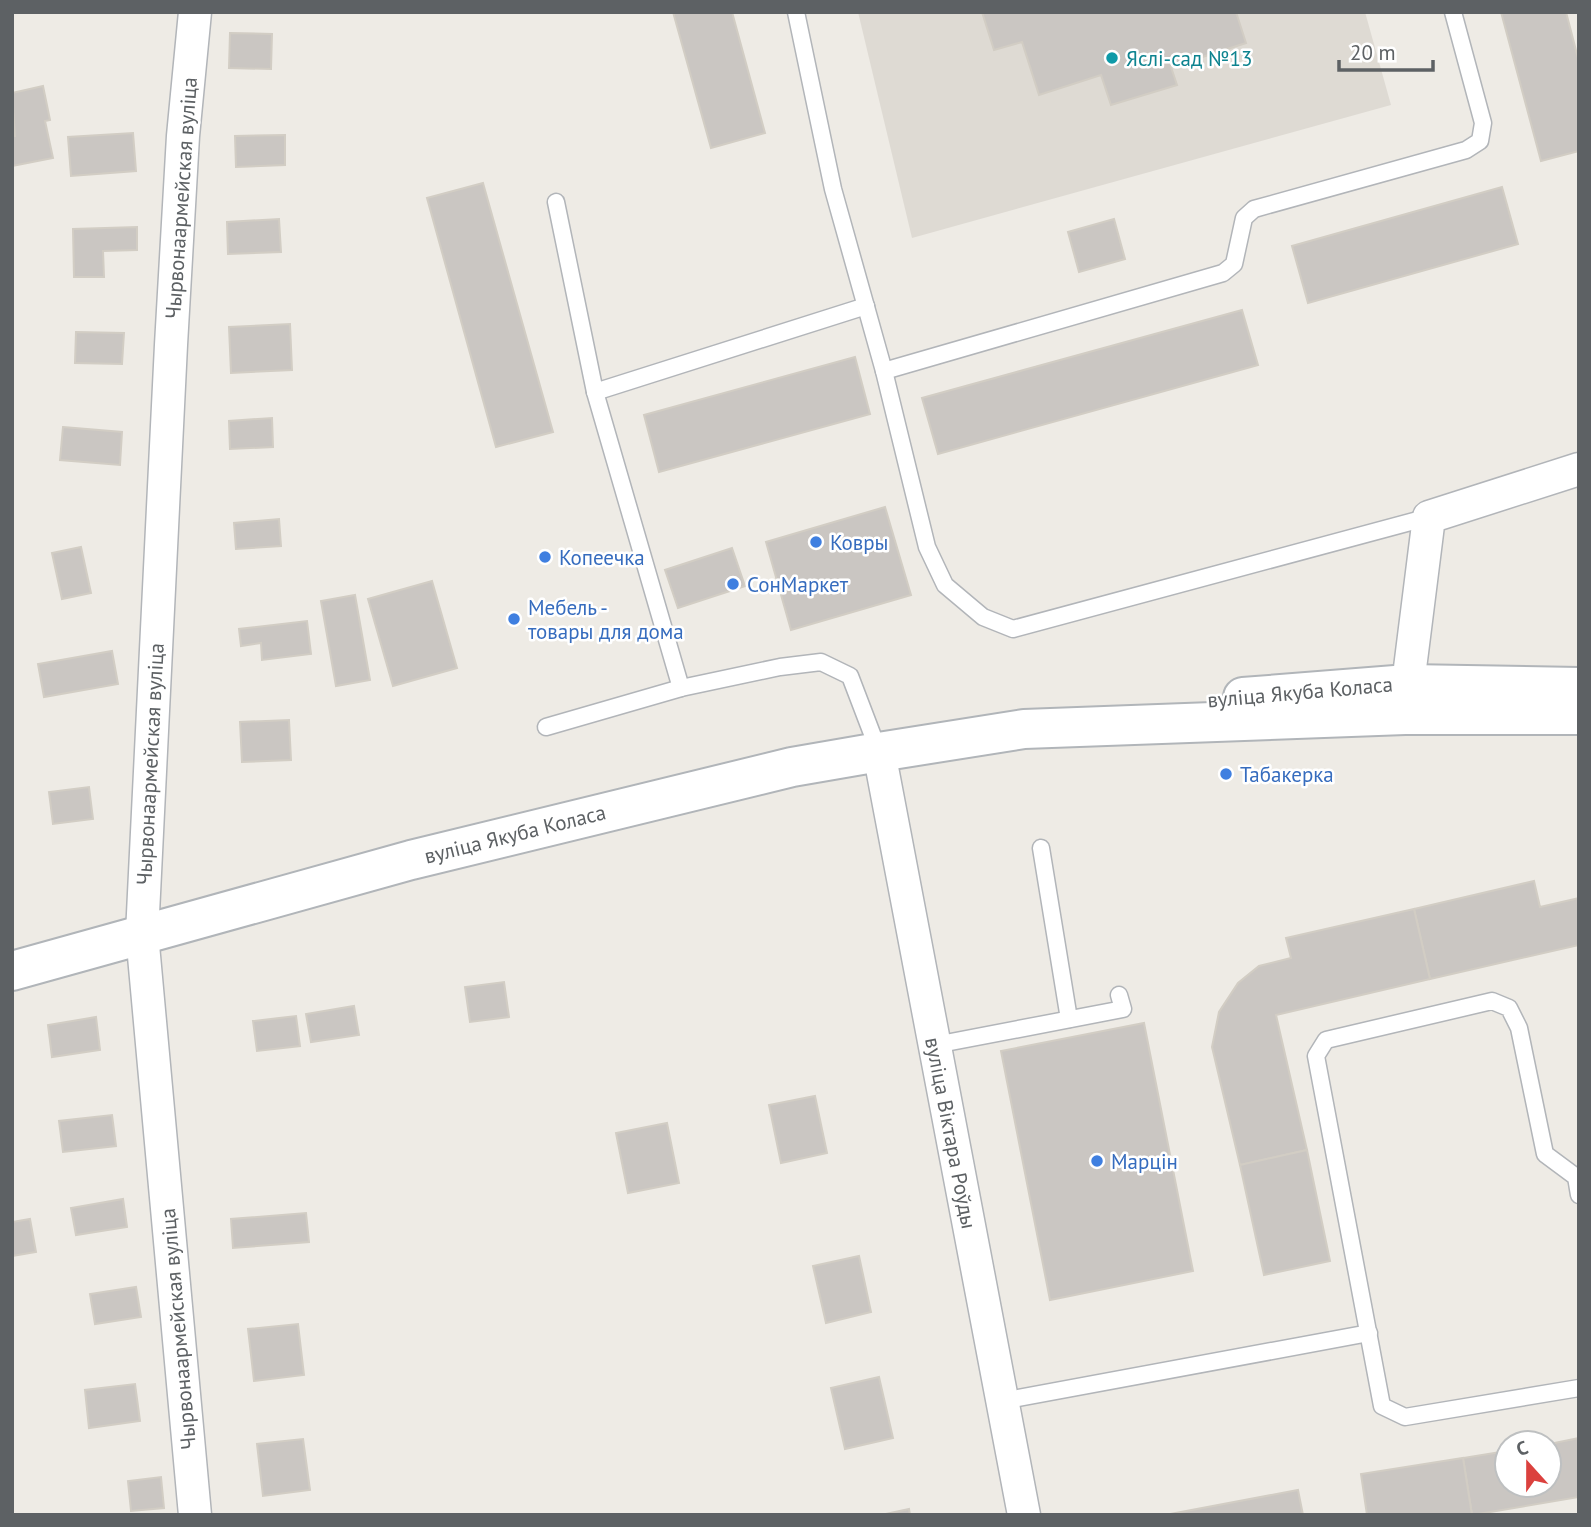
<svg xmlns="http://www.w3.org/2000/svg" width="1591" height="1527" font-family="'PT Sans',sans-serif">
<rect width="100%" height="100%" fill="#eeebe5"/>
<polygon fill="#dedad3" points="858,12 1365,12 1391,105 912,238"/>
<g fill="#cac6c2" stroke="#d2cdc4" stroke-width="2">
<polygon points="673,12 732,12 765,133 711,148"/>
<polygon points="982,12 1236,12 1246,43 1171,67 1177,85 1111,105 1101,75 1039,95 1022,42 994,50"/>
<polygon points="1501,12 1566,12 1579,62 1579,151 1541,161"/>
<polygon points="230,33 272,34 271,69 229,68"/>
<polygon points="43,86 50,120 45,121 53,158 12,166 12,136 15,136 12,93"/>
<polygon points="133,133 136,171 71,176 68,137"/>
<polygon points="285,135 285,165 236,167 235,136"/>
<polygon points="483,183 553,432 496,447 427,198"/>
<polygon points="1502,187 1518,244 1308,303 1292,246"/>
<polygon points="279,219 281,252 228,254 227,222"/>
<polygon points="1114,219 1125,259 1079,272 1068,232"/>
<polygon points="137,227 137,250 103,251 104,277 74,277 73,229"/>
<polygon points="1242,310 1258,365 938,454 922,398"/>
<polygon points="290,324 292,370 231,373 229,327"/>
<polygon points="76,332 124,333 122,364 75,363"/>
<polygon points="855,357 870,414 659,472 644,415"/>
<polygon points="272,418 273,447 230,449 229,421"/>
<polygon points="63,427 122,432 120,465 60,460"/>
<polygon points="885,507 911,595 791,630 766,542"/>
<polygon points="279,519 281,546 236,549 234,523"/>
<polygon points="81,547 91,593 62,599 52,553"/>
<polygon points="732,548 745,586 678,608 665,570"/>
<polygon points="432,581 457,668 393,686 368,599"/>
<polygon points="355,595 370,680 336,686 321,601"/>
<polygon points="307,621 311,654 262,660 261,643 241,646 239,629"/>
<polygon points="112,651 118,684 44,697 38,664"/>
<polygon points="289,720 291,760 242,762 240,722"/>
<polygon points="89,787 93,819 53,824 49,792"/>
<polygon points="1534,881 1540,907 1579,898 1579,945 1430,979 1414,909"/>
<polygon points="1414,909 1430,979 1276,1015 1307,1150 1240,1165 1212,1047 1219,1012 1238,983 1259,966 1291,958 1286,938"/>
<polygon points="504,982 509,1017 470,1022 465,987"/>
<polygon points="354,1006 359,1035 311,1042 306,1014"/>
<polygon points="296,1016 300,1046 257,1051 253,1021"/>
<polygon points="96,1017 100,1050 52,1057 48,1025"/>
<polygon points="1144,1023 1193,1271 1050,1300 1001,1051"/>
<polygon points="815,1096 827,1153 781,1163 769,1105"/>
<polygon points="112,1115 116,1146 63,1152 59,1121"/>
<polygon points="667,1123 679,1183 628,1193 616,1133"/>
<polygon points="1307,1150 1330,1261 1264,1275 1240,1165"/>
<polygon points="123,1199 127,1227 76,1235 71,1208"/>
<polygon points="306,1213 309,1242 233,1248 231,1219"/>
<polygon points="30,1219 36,1252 12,1256 12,1222"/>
<polygon points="859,1256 871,1312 826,1323 813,1266"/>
<polygon points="136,1287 141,1317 95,1324 90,1294"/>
<polygon points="298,1324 304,1375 254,1381 248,1329"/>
<polygon points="879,1377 893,1438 845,1449 831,1388"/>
<polygon points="135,1384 140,1421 89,1428 85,1390"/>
<polygon points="1579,1438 1579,1497 1472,1515 1463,1458 1507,1451 1507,1485 1549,1485 1549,1444"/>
<polygon points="303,1439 310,1490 263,1496 257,1444"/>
<polygon points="1463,1458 1472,1515 1367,1515 1361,1474"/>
<polygon points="161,1477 164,1508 131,1511 128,1481"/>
<polygon points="1298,1490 1303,1515 1165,1515"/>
<polygon points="909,1509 910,1515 881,1515"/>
</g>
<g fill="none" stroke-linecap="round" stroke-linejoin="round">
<defs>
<g id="lane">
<polyline points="796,12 833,189 884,371 927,547 945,585 983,617 1013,629 1429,517"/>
<polyline points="556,202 595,392 681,688 780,667 821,662 850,676 879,752"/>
<polyline points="884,371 1223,273 1234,264 1244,218 1254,209 1466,150 1480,141 1483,123 1453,12"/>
<polyline points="595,392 866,306"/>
<polyline points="546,727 681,688"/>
<polyline points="1041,848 1069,1019"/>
<polyline points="935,1045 1123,1009 1119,995"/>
<polyline points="1579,1195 1576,1177 1545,1154 1519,1028 1509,1008 1492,1001 1326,1040 1316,1056 1382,1406 1405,1417 1579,1388"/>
<polyline points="1002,1401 1369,1333"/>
</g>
<g id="street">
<polyline points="1408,684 1429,517 1579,469"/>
<polyline points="879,752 1024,1515"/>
<polyline points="195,1515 142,934 171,345 183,136 195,12"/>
</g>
<g id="secondary">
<polyline points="1243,697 1408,684 1579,687"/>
<polyline points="12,971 411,860 792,767 879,752 1024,729 1405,715 1579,715"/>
</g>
</defs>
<use href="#lane" stroke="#b2b5b9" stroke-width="19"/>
<use href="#street" stroke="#b2b5b9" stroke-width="35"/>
<use href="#secondary" stroke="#b1b5b9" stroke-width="42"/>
<use href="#lane" stroke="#fff" stroke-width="16"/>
<use href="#street" stroke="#fff" stroke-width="32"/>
<use href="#secondary" stroke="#fff" stroke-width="38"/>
</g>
<circle fill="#0f9aa8" stroke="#fff" stroke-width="2.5" cx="1112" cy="58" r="7"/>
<g fill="#3f7fe0" stroke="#fff" stroke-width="2.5">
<circle cx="816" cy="542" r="7"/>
<circle cx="545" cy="557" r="7"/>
<circle cx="733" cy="584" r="7"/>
<circle cx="514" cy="619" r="7"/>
<circle cx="1226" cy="774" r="7"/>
<circle cx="1097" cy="1161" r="7"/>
</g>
<g text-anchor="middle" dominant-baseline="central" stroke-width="5" stroke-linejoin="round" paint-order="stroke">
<g font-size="21" fill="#0d838f" stroke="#fff" text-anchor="start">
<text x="1126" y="58">Яслі-сад №13</text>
</g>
<g font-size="21" fill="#5d6164" stroke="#fff">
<text transform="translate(181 198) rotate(-86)">Чырвонаармейская вуліца</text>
<text transform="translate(1300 692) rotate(-5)">вуліца Якуба Коласа</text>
<text transform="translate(150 764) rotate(-87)">Чырвонаармейская вуліца</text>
<text transform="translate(515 834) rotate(-14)">вуліца Якуба Коласа</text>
<text transform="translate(951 1133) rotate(79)">вуліца Віктара Роўды</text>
<text transform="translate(178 1329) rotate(-95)">Чырвонаармейская вуліца</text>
</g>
<g font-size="21" fill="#366cbe" stroke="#fff" text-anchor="start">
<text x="830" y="542">Ковры</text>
<text x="559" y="557">Копеечка</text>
<text x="747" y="584">СонМаркет</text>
<text x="528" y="607">Мебель -<tspan x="528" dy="24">товары для дома</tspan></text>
<text x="1240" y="774">Табакерка</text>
<text x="1111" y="1161">Марцін</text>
</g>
</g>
<rect width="1591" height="1527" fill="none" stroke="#5d6164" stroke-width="28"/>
<g transform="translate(1528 1464) rotate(339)"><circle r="33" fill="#ffffff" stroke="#bec0c1" stroke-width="2"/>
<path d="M0-5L12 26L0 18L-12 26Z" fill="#db413e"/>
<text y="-10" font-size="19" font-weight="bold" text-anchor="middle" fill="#5d6164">С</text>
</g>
<path d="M1339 60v10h94v-10" fill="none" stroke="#5d6164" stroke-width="3.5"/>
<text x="1350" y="60" font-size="21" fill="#5d6164" stroke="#ffffff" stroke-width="5" paint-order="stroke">20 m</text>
</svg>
